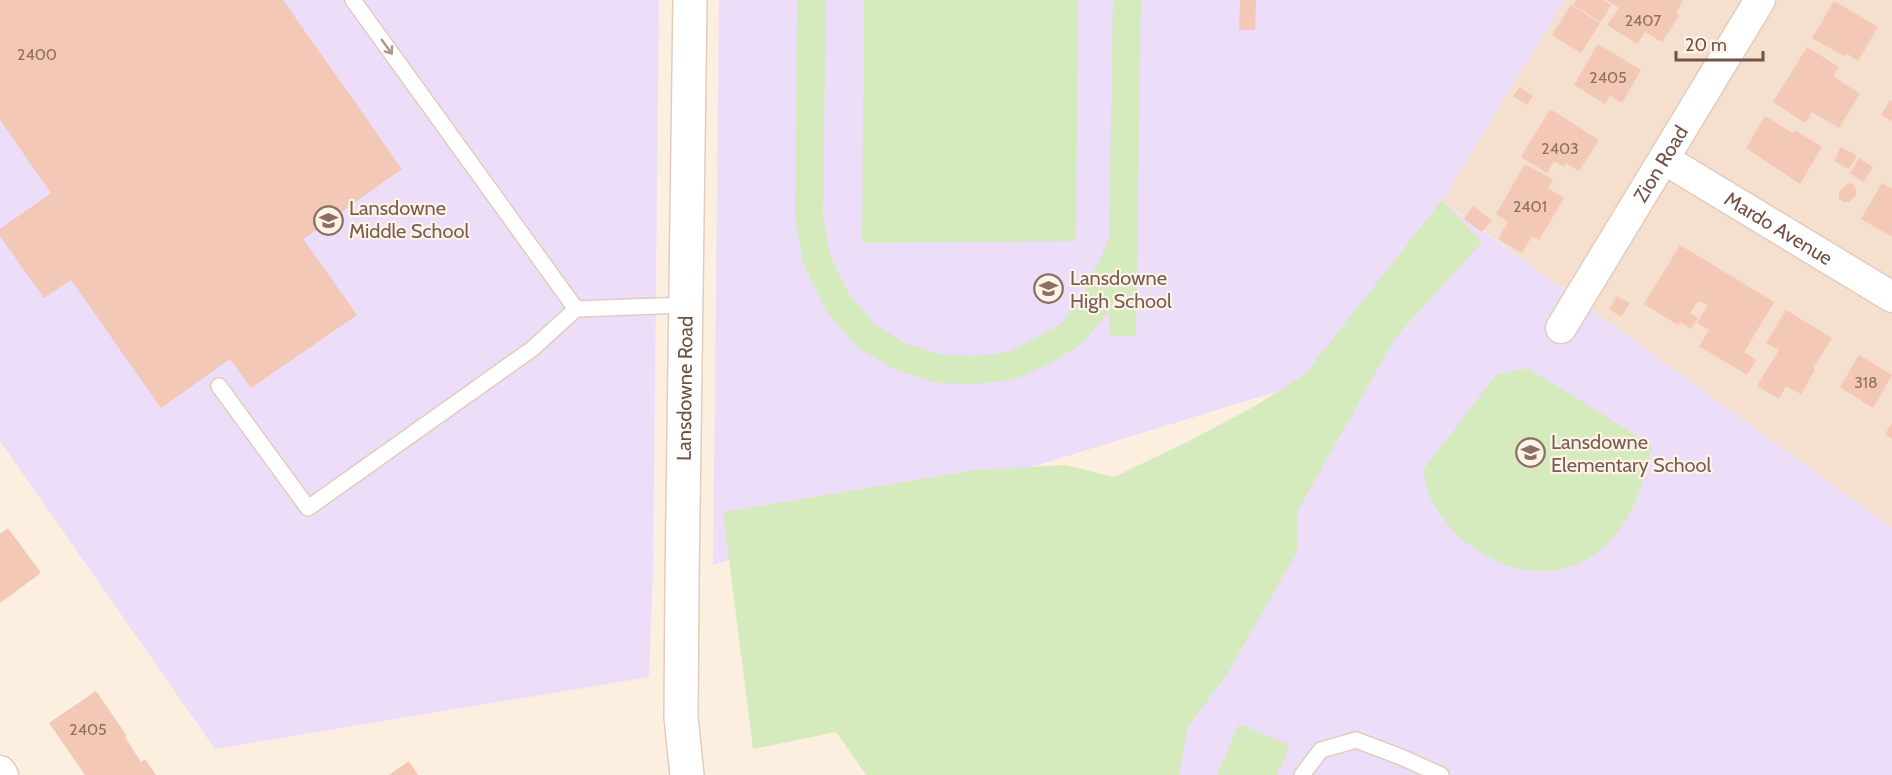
<svg xmlns="http://www.w3.org/2000/svg" width="1892" height="775" font-family="Cabin,sans-serif">
<rect width="100%" height="100%" fill="#fdefe0"/>
<polygon fill="#f5dfce" points="1565,0 1892,0 1892,528 1442,200"/>
<g fill="#ecddf9">
<polygon points="0,0 659,0 653,572 649,677 215,749 0,441"/>
<polygon points="719,0 1565,0 1442,201 1892,528 1892,775 1054,775 1321,378 713,565"/>
</g>
<g fill="#d5ebbe">
<polygon points="797,0 826,0 823,216 830,255 849,295 876,325 905,343 942,355 978,356 1008,352 1040,336 1063,322 1086,288 1109,239 1113,0 1141,0 1136,336 1109,335 1109,311 1082,344 1054,361 1016,379 979,384 937,383 894,369 858,348 826,311 803,263 795,218"/>
<polygon points="864,0 1078,0 1076,241 862,243"/>
<polygon points="1442,200 1482,242 1395,338 1297,512 1297,552 1227,674 1188,727 1179,775 866,775 836,732 753,749 723,512 975,470 1066,465 1114,477 1187,442 1255,406 1305,374"/>
<path d="M1528,368L1652,445C1644,480 1636,513 1611,540C1573,580 1517,580 1474,548C1468,544 1461,539 1456,534C1447,525 1438,512 1432,501C1427,492 1425,480 1423,470L1496,375Z"/>
<polygon points="1239,724 1290,745 1277,775 1217,775"/>
</g>
<g fill="#f3c8b6">
<polygon points="0,0 283,0 402,169 303,239 357,315 251,388 230,359 161,408 71,280 44,298 0,236 0,229 51,193 0,120"/>
<polygon points="1240,0 1256,0 1255,30 1239,30"/>
<polygon points="1576,0 1603,0 1611,5 1601,22 1573,5"/>
<polygon points="1607,0 1681,0 1683,1 1676,13 1679,16 1662,42 1645,32 1637,44 1607,25 1619,8"/>
<polygon points="1834,1 1878,27 1858,61 1846,53 1844,56 1812,38"/>
<polygon points="1571,5 1600,23 1581,53 1552,35"/>
<polygon points="1598,44 1641,70 1622,103 1610,96 1605,104 1574,85"/>
<polygon points="1807,47 1839,67 1833,76 1860,94 1839,128 1812,112 1805,123 1773,102"/>
<polygon points="1520,87 1533,96 1527,105 1513,96"/>
<polygon points="1890,100 1892,101 1892,121 1881,115"/>
<polygon points="1550,109 1599,140 1579,171 1566,163 1564,167 1554,161 1547,173 1521,157"/>
<polygon points="1765,116 1793,133 1795,130 1822,147 1800,184 1746,148"/>
<polygon points="1841,147 1857,156 1849,169 1834,161"/>
<polygon points="1859,158 1873,167 1864,182 1850,173"/>
<polygon points="1525,164 1553,180 1548,188 1564,198 1539,240 1532,236 1522,253 1498,239 1508,222 1496,214"/>
<polygon points="1848,183 1853,184 1856,189 1856,195 1849,202 1843,202 1839,198 1839,192"/>
<polygon points="1882,183 1892,189 1892,237 1861,219"/>
<polygon points="1473,206 1492,220 1482,232 1464,219"/>
<polygon points="1680,245 1774,302 1744,352 1756,360 1747,375 1699,346 1709,330 1697,323 1708,305 1698,301 1690,313 1698,318 1691,329 1680,322 1678,325 1644,304"/>
<polygon points="1617,296 1630,303 1621,317 1609,309"/>
<polygon points="1786,310 1832,338 1813,368 1815,370 1801,394 1786,386 1779,399 1757,386 1779,350 1766,343"/>
<polygon points="1859,355 1892,375 1873,408 1840,387"/>
<polygon points="1892,423 1892,439 1885,434"/>
<polygon points="8,528 41,573 0,603 0,534"/>
<polygon points="96,691 127,736 125,737 141,762 145,759 156,775 85,775 49,723"/>
<polygon points="409,761 418,775 389,775"/>
</g>
<g fill="none" stroke-linecap="round" stroke-linejoin="round">
<defs>
<g id="service">
<polyline points="353,0 576,309 686,305"/>
<polyline points="219,386 308,508 532,349 576,309"/>
<polyline points="1302,775 1321,750 1356,740 1401,757 1441,775"/>
</g>
<g id="minor">
<path id="s1" d="M1664,159L1892,297"/>
<path id="s2" d="M1561,328L1760,0"/>
<polyline points="0,771 3,775"/>
</g>
<g id="tertiary">
<path id="s3" d="M687,775L681,717L682,582L690,0"/>
</g>
</defs>
<use href="#service" stroke="#e3ccbe" stroke-width="18"/>
<use href="#minor" stroke="#e3ccbe" stroke-width="33"/>
<use href="#tertiary" stroke="#e3ccbe" stroke-width="36"/>
<use href="#service" stroke="#fff" stroke-width="15"/>
<use href="#minor" stroke="#fff" stroke-width="30"/>
<use href="#tertiary" stroke="#fff" stroke-width="33"/>
</g>
<defs><path id="oneway-shaft" d="M-6 0H5M1.5-3L5.5 0L1.5 3" fill="none" stroke-width="1.6" stroke-linecap="round" stroke-linejoin="round" transform="scale(1.5)"/></defs>
<use stroke="#ac9790" href="#oneway-shaft" transform="translate(387 47) rotate(54)"/>
<defs>
<symbol id="school-ring" viewBox="-11 -11 22 22"><circle r="9.5" fill="#fff3e7" stroke="#8d6e63" stroke-width="1.5"/><path d="M0-5L7-2L0 1L-7-2ZM-4 1L0 2.5L4 1V4Q0 6-4 4Z" fill="#8d6e63"/></symbol>
</defs>
<g fill-rule="evenodd">
<use href="#school-ring" x="312" y="204" width="33" height="33"/>
<use href="#school-ring" x="1032" y="272" width="33" height="33"/>
<use href="#school-ring" x="1514" y="436" width="33" height="33"/>
</g>
<g text-anchor="middle" dominant-baseline="central" stroke-width="4.5" stroke-linejoin="round" paint-order="stroke">
<g font-size="16" fill="#947062">
<text x="1643" y="20">2407</text>
<text x="37" y="54">2400</text>
<text x="1608" y="77">2405</text>
<text x="1560" y="148">2403</text>
<text x="1530" y="206">2401</text>
<text x="1866" y="382">318</text>
<text x="88" y="729">2405</text>
</g>
<g font-size="20" fill="#745246" stroke="#fff3e7">
<text stroke="none"><textPath href="#s2" startOffset="192">Zion Road</textPath></text>
<text stroke="none"><textPath href="#s1" startOffset="134">Mardo Avenue</textPath></text>
<text stroke="none"><textPath href="#s3" startOffset="387">Lansdowne Road</textPath></text>
</g>
<g font-size="20" fill="#785e54" stroke="#fff3e7" text-anchor="start">
<text x="349" y="208">Lansdowne<tspan x="349" dy="23">Middle School</tspan></text>
<text x="1070" y="278">Lansdowne<tspan x="1070" dy="23">High School</tspan></text>
<text x="1551" y="442">Lansdowne<tspan x="1551" dy="23">Elementary School</tspan></text>
</g>
</g>
<path d="M1676 51v9h87v-9" fill="none" stroke="#745246" stroke-width="3"/>
<text x="1685" y="51" font-size="18" fill="#745246" stroke="#fff3e7" stroke-width="4.5" paint-order="stroke">20 m</text>
</svg>
